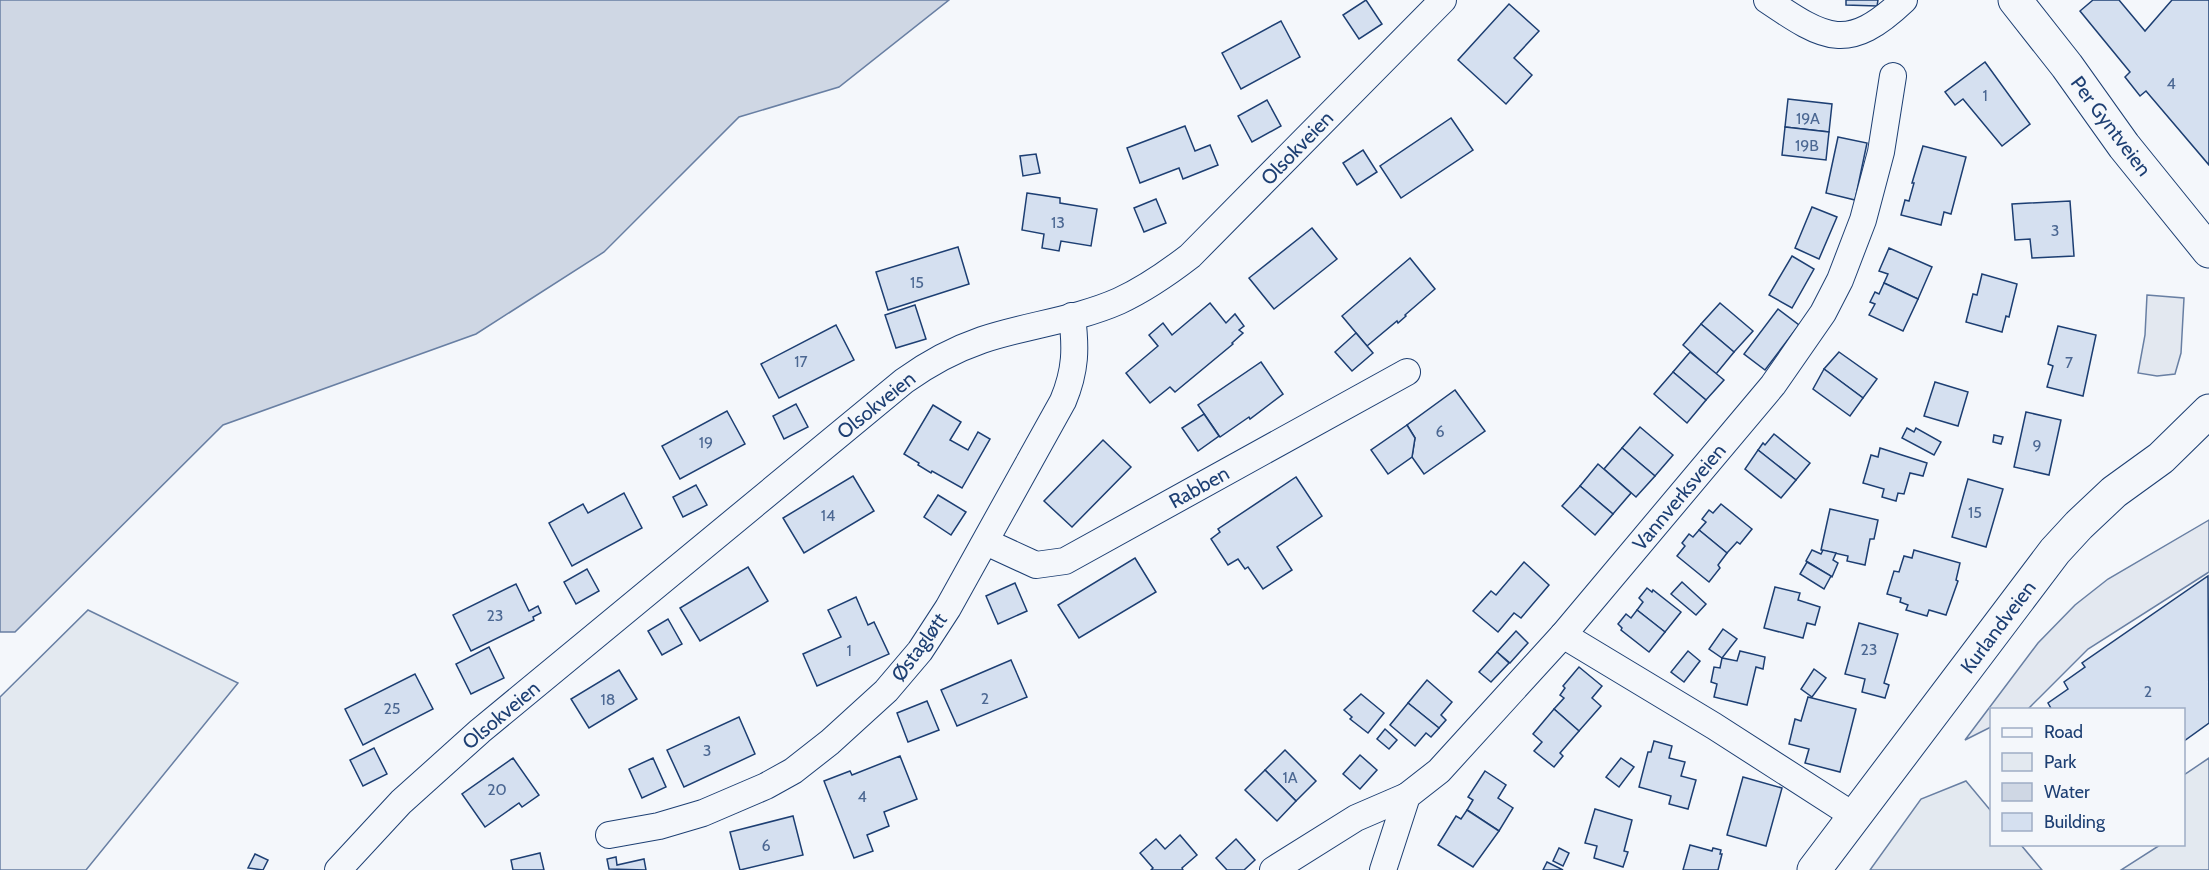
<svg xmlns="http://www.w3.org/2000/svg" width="2209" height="870" font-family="Cabin,sans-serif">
<rect width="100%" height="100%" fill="#f4f7fb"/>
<g fill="#e3e9f0" stroke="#687fa3" stroke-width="1.5">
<polygon points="88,610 238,683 86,870 0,870 0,697"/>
<polygon points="2209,758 2209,870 2121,870 2160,845 2184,844 2184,775"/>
<polygon points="1966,781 1991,811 1992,844 2021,845 2042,870 1870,870 1921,799"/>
</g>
<g fill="#e3e8f0" stroke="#687fa3" stroke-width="1.5">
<polygon points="2147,295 2184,298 2181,353 2175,374 2157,376 2138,373 2145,335"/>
<polygon points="2209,520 2209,572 2088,649 2028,709 1992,710 1991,727 1965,740 2038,643 2075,605 2108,579"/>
</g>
<polygon fill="#cfd7e4" stroke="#687fa3" stroke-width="1.5" points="0,0 949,0 839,87 739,117 604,252 476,334 223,425 15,632 0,632"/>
<g fill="#d5e0f0" stroke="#1d3f73" stroke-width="1.5">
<polygon points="1366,0 1382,24 1359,39 1343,15"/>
<polygon points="1846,0 1878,0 1877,6 1846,5"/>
<polygon points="2093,0 2119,0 2145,31 2172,0 2209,0 2209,165 2146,91 2140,96 2125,77 2130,72 2080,11"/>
<polygon points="1509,4 1539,31 1514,58 1532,75 1506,104 1458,60"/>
<polygon points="1281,21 1300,57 1241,89 1222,53"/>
<polygon points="1985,62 2030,124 2002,146 1963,99 1955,105 1945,92"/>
<polygon points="1788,99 1832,104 1829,132 1785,127"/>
<polygon points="1267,100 1281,126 1252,142 1238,116"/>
<polygon points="1451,118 1473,150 1401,198 1380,166"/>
<polygon points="1185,126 1195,151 1210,145 1218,165 1183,179 1179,168 1140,183 1127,148"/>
<polygon points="1785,127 1829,132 1826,160 1782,155"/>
<polygon points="1838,137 1867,143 1855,200 1826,193"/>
<polygon points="1923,146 1966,157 1951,214 1944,212 1941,225 1901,215 1905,200 1909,201 1914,183 1912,183"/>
<polygon points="1363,150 1377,172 1357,185 1343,163"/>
<polygon points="1036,154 1040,173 1023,176 1020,156"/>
<polygon points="1027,193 1060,198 1060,203 1097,209 1091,246 1061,241 1059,251 1042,248 1044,234 1022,230"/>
<polygon points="1156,199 1166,223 1144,232 1134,208"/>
<polygon points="2070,201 2074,256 2032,258 2030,239 2015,240 2012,204"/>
<polygon points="1812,207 1837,217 1819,259 1795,248"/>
<polygon points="1312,228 1337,259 1274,309 1249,278"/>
<polygon points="958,247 969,284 888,310 876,272"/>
<polygon points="1889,248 1932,267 1918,299 1884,283 1888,274 1879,271"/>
<polygon points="1792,256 1814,269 1792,308 1769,295"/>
<polygon points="1410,258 1435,289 1405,315 1406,316 1398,323 1397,321 1367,346 1342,316"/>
<polygon points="1982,274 2017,284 2009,317 2006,316 2002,332 1966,322 1973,294 1977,295"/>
<polygon points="1884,283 1918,299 1903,331 1869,315 1875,304 1870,302 1875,292 1879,294"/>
<polygon points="1210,303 1226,323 1235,314 1244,326 1239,330 1243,333 1232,343 1233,344 1175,392 1170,387 1150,403 1126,373 1158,346 1149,335 1163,323 1172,335"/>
<polygon points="1720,303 1753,331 1734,352 1701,324"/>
<polygon points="915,305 926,339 896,348 885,315"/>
<polygon points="1778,309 1799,325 1765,370 1744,354"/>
<polygon points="1701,324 1734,352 1716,374 1683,345"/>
<polygon points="836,325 854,360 779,398 761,364"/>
<polygon points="2058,326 2096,335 2083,396 2047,387 2053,366 2048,364"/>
<polygon points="1356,333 1373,353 1352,371 1335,352"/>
<polygon points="1690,352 1724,380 1706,400 1673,372"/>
<polygon points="1839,352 1877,379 1863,398 1824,369"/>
<polygon points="1261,362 1283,394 1250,419 1249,417 1220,437 1198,405"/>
<polygon points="1824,369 1863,398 1850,416 1813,389"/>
<polygon points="1673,372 1706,400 1687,423 1654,394"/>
<polygon points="1935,382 1968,392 1958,426 1924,416"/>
<polygon points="1455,390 1485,431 1424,474 1412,457 1415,438 1407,425"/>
<polygon points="796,404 808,427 784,439 773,416"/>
<polygon points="933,405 961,422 950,440 968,450 978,432 990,439 962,488 932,471 931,473 918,465 919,463 904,454"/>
<polygon points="727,411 745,444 680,479 662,446"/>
<polygon points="2026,412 2061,420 2049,475 2014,467"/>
<polygon points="1204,414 1219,436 1198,451 1182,428"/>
<polygon points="1407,425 1415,438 1412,457 1388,474 1371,450"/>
<polygon points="1640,427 1673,455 1655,476 1622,448"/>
<polygon points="1907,428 1914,432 1916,428 1941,442 1934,455 1902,438"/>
<polygon points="1774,434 1810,463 1796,480 1758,450 1763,443 1765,445"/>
<polygon points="1994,435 2003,437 2001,444 1993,442"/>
<polygon points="1103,440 1131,467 1072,527 1044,501"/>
<polygon points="1622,448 1655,476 1636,497 1604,469"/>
<polygon points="1880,448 1927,463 1923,476 1910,473 1904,494 1898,493 1896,501 1882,497 1884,489 1863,483 1871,455 1878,457"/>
<polygon points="1758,450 1796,480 1781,498 1745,469"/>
<polygon points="1598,464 1631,493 1613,514 1580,486"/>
<polygon points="853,476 874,511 804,553 783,518"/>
<polygon points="1296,477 1322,516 1277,547 1292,570 1263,589 1248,567 1245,569 1238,559 1228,565 1211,539 1220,532 1218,529"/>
<polygon points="1968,479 2003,489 1986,547 1952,537"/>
<polygon points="696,485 707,505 683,517 673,497"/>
<polygon points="1580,486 1613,514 1595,535 1562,506"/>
<polygon points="624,493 642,528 572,566 549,523 583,504 588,513"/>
<polygon points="938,495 966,512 951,535 924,517"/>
<polygon points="1721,504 1752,529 1740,544 1737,542 1727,553 1699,530 1706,522 1702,519 1709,510 1713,513"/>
<polygon points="1830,509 1878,520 1874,539 1870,539 1865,565 1847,561 1848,556 1821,550"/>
<polygon points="1699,530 1727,553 1718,565 1720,568 1709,582 1677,556 1685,546 1682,543 1689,534 1693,537"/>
<polygon points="1812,550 1821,554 1823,550 1836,553 1833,560 1838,563 1832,577 1806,561"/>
<polygon points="1914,550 1960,563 1956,580 1958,581 1946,615 1929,610 1927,616 1906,610 1908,605 1900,602 1901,598 1887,594 1894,571 1899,572 1904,556 1912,558"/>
<polygon points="1135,558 1156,592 1079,638 1058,605"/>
<polygon points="1524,562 1549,585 1521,618 1514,613 1498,632 1473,611 1491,591 1496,595"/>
<polygon points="1807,562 1831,576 1824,589 1800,574"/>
<polygon points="748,567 768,601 700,641 680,608"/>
<polygon points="587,569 599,591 576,604 564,582"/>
<polygon points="2208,576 2209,723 2184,741 2184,710 2052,710 2048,703 2068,689 2064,682 2085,667 2082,663"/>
<polygon points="1682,582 1706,604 1696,615 1671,594"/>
<polygon points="1015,583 1027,611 998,624 986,596"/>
<polygon points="516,584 529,611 538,606 541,613 533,617 534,620 471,651 453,615"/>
<polygon points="1775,587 1800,593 1798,600 1820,607 1815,625 1807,623 1803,638 1764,628"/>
<polygon points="1647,588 1652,592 1653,590 1681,612 1665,632 1637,610 1643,602 1639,598"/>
<polygon points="856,597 868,625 874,622 889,654 817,686 803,654 841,637 828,610"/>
<polygon points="1637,610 1665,632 1649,652 1621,630 1622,628 1618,624 1626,614 1631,618"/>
<polygon points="668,619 682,644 662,655 648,631"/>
<polygon points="1859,623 1898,634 1884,683 1889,685 1885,698 1862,692 1865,679 1845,674"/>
<polygon points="1723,629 1737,639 1722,658 1709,649"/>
<polygon points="1516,631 1528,643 1510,663 1497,652"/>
<polygon points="489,647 504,678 471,694 456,664"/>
<polygon points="1688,651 1700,661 1684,682 1671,672"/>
<polygon points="1740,651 1765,657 1763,669 1756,667 1747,705 1714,697 1717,684 1711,682 1714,667 1720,668 1722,658 1737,661"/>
<polygon points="1497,652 1509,663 1491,682 1479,672"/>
<polygon points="1011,660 1027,697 957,726 941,690"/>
<polygon points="1579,667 1602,686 1592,698 1601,706 1579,731 1554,709 1564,698 1560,695 1565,688 1563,686"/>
<polygon points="1814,669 1826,678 1812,697 1801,689"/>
<polygon points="619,670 637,699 589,728 571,699"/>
<polygon points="415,674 433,709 363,745 345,709"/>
<polygon points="1427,680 1452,702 1441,715 1446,720 1439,728 1408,703"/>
<polygon points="1361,694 1384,713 1368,733 1350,719 1352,717 1344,710"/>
<polygon points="1808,697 1856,709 1840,772 1805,763 1809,749 1789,744 1795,719 1801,721"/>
<polygon points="927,701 939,730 908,742 897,713"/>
<polygon points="1408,703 1439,728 1431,737 1426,733 1415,746 1390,725"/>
<polygon points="1554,709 1579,731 1560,753 1563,756 1554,767 1534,751 1542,742 1533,734"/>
<polygon points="739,717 755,754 684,787 667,750"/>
<polygon points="1385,729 1397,740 1389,749 1377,739"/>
<polygon points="1654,741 1672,746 1669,758 1685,762 1681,776 1696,780 1688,809 1669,804 1671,796 1639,787 1648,752 1651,752"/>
<polygon points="374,748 387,774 363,786 350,760"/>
<polygon points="1285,750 1316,781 1296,801 1265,770"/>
<polygon points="1360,755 1377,770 1360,789 1343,774"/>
<polygon points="900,756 917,799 884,812 889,826 867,835 873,851 854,858 824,781 850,771 852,775"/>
<polygon points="513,758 539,795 522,807 519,803 485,827 462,794"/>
<polygon points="653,758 666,787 642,798 629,769"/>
<polygon points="1621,758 1634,767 1619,787 1606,777"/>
<polygon points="1265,770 1296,801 1277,821 1245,790"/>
<polygon points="1485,771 1506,785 1498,798 1513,808 1499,831 1467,810 1473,800 1468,797"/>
<polygon points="1743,777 1782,788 1766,846 1727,835"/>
<polygon points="1595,809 1632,820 1624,851 1628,852 1623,867 1594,858 1597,846 1585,843"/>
<polygon points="1467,810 1499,831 1473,867 1438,845 1456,816 1461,819"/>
<polygon points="793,816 803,855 740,870 730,832"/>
<polygon points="1180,835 1197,855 1182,868 1183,870 1151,870 1153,868 1140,853 1156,839 1165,849"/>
<polygon points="1236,839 1255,860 1244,870 1227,870 1216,858"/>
<polygon points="1690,845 1712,851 1713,848 1721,850 1720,854 1722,854 1718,870 1683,870"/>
<polygon points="1559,848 1569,853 1563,866 1553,861"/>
<polygon points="540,853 544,870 513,870 511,860"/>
<polygon points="255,854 268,860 263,870 248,868"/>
<polygon points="616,857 617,865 644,859 646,870 609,869 607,859"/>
<polygon points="1547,862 1563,870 1543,870"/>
</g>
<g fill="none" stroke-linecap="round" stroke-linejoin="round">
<defs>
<g id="minor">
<path d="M1767,0C1826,40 1848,53 1904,0"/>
<polyline points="986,542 1036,565 1065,561 1407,372"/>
<polyline points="1563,635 1714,726 1854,816"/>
<path d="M609,835L659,826L703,813L766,786L793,771L830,742L886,691L920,651L948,608L1063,401C1076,370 1076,348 1072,316"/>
<path d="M338,870L401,802L480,731L904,381C929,363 953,350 982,340C1027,325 1076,320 1119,301C1145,289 1168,273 1190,256L1443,0"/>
<polyline points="1273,870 1356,818 1407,796"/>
<polyline points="1383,870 1407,796 1439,771 1563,635 1773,385 1823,313 1840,280 1863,220 1881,152 1893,76"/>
</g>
<g id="secondary">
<polyline points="2015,0 2067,66 2124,146 2209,251"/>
<polyline points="1814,870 2055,551 2079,525 2114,492 2161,458 2209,411"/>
</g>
</defs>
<use href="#minor" stroke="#1d3f73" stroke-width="28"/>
<use href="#secondary" stroke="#1d3f73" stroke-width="35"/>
<use href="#minor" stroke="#f4f7fb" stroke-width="26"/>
<use href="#secondary" stroke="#f4f7fb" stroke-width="33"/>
</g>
<g text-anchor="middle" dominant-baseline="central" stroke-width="4.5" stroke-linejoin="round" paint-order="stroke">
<g font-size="16" fill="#4b6792">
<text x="2171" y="83">4</text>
<text x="1985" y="95">1</text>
<text x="1808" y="118">19A</text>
<text x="1807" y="145">19B</text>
<text x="1058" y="222">13</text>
<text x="2055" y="230">3</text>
<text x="917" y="282">15</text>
<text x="801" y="361">17</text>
<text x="2069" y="362">7</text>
<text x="1440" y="431">6</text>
<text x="706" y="442">19</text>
<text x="2037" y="445">9</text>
<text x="1975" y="512">15</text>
<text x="828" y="515">14</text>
<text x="495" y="615">23</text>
<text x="1869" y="649">23</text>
<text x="849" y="650">1</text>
<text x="2148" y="691">2</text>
<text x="985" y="698">2</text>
<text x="608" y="699">18</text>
<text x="392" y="708">25</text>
<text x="707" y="750">3</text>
<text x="1290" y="777">1A</text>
<text x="497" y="789">20</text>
<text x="862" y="796">4</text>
<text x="766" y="845">6</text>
</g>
<g font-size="20" fill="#1d3f73" stroke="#f4f7fb">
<text transform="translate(2111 126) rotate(53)">Per Gyntveien</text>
<text transform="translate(1297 148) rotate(-46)">Olsokveien</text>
<text transform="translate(876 405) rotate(-39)">Olsokveien</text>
<text transform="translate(1199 487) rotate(-29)">Rabben</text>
<text transform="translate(1679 497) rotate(-50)">Vannverksveien</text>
<text transform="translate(1998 627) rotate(-53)">Kurlandveien</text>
<text transform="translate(919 647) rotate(-54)">Østagløtt</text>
<text transform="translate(501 715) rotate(-40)">Olsokveien</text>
</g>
</g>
<rect x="1990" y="708" width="195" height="138" fill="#f4f7fb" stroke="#9eadc5" stroke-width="1.5"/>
<rect x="2002" y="728" width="30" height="9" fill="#f4f7fb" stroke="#9eadc5" stroke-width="1.5"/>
<text x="2044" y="738" font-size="18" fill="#1d3f73">Road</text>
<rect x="2002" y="753" width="30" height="18" fill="#e3e9f0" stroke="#9eadc5" stroke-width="1.5"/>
<text x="2044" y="768" font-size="18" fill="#1d3f73">Park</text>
<rect x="2002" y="783" width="30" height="18" fill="#cfd7e4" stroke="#9eadc5" stroke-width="1.5"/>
<text x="2044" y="798" font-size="18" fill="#1d3f73">Water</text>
<rect x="2002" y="813" width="30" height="18" fill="#d5e0f0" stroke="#9eadc5" stroke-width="1.5"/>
<text x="2044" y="828" font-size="18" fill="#1d3f73">Building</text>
</svg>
